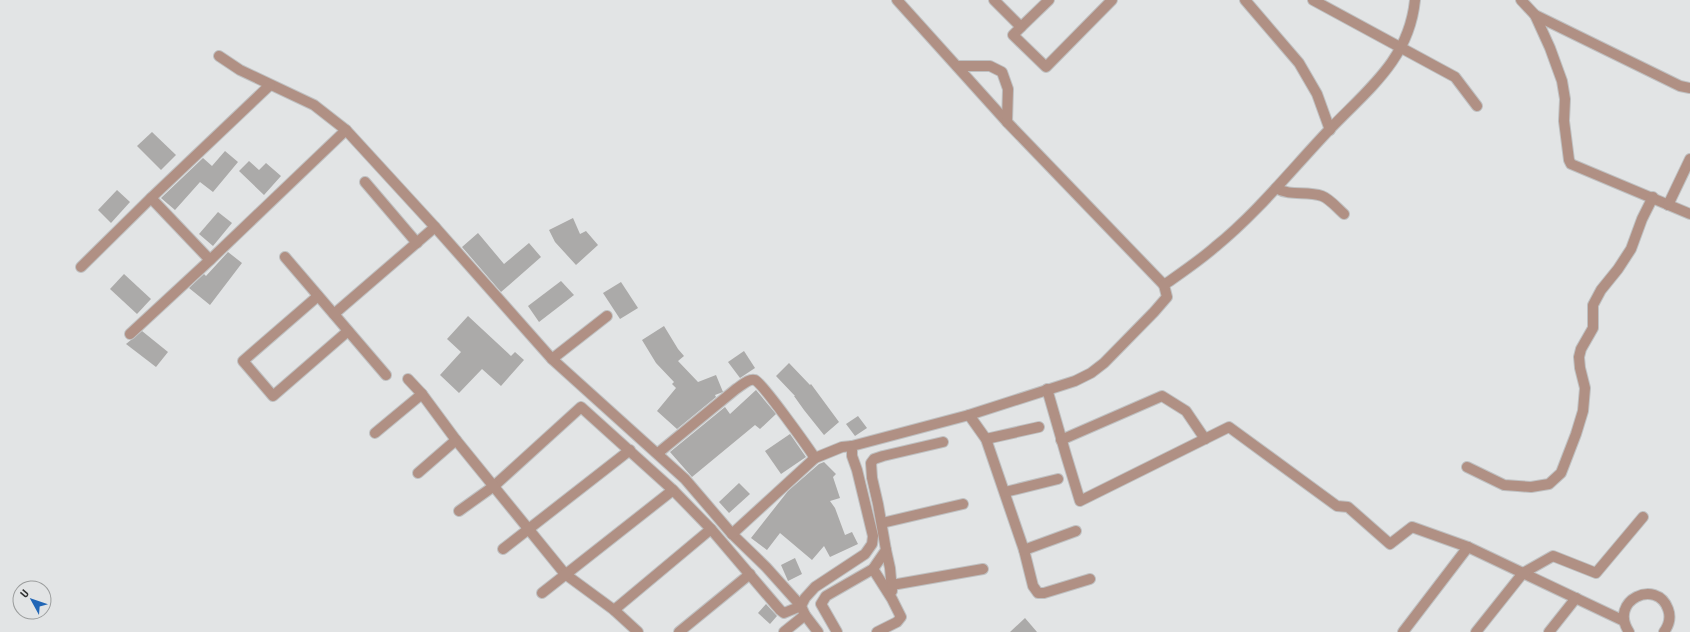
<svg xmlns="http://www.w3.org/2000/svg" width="1690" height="632" font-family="'Roboto Condensed',sans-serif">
<rect width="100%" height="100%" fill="#e2e4e5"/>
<g fill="#abaaa9">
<polygon points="152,132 176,155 161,170 137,146"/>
<polygon points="225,151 238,162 213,192 200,182 175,210 161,198 203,158 212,166"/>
<polygon points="249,161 259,170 266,163 281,176 264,195 239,171"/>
<polygon points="117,190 130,202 111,223 98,210"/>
<polygon points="218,212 232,223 213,246 199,234"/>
<polygon points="573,218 580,234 586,231 598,245 576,265 555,242 549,230"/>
<polygon points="478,233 504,264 529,243 541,257 501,292 462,247"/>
<polygon points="228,252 242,263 210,305 189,288 204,274 206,276"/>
<polygon points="124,274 151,299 137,314 110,289"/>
<polygon points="561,281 574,295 539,322 528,306"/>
<polygon points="621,282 638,308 620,319 603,293"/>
<polygon points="468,316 511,356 515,352 524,360 501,386 482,369 459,393 440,375 461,352 447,339"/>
<polygon points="664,326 678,349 684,356 678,361 698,382 716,375 723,392 715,395 716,397 677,429 657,411 676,388 672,384 674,382 656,363 642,340"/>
<polygon points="142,331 168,352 156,367 126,344"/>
<polygon points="744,351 755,368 740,378 728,362"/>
<polygon points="789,363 810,385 811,384 839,422 824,435 804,410 794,396 795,396 776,376"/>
<polygon points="756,390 776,414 760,429 755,425 692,477 670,452 725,407 730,414"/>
<polygon points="858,416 867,428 855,436 846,424"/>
<polygon points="790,434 806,457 781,474 765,451"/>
<polygon points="824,462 836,474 833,477 840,498 830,501 835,508 845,535 852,532 858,544 830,557 824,546 812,560 780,533 767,550 751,538 788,491 819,464"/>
<polygon points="739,483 750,494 729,513 719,502"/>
<polygon points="795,558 802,574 788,581 781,565"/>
<polygon points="766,604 777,616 770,624 758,613"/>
<polygon points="1025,618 1037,632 1010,632"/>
</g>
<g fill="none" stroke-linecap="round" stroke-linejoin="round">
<defs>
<g id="minor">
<polyline points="897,0 1007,122 1164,285"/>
<polyline points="994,0 1021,27 1013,35 1046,67 1112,0"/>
<polyline points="1245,0 1299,63 1317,94 1330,130"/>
<polyline points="1313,0 1455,77 1477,106"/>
<polyline points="1521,0 1535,15 1550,48 1562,81 1565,99 1564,121 1569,160 1571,164 1690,214"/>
<polyline points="1535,15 1680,86 1690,88"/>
<polyline points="1021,27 1049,0"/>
<polyline points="219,56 240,70 314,105 346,130 435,227 552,359 685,479 732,534 766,567 801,606 784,613 780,610 711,529 673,490 581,407 494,486 459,511"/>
<polyline points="957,66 990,66 1002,72 1008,89 1007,122"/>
<polyline points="365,182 417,243"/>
<path d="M1276,188C1291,197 1306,190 1322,196C1330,199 1337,208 1344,214"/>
<polyline points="151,198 210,260"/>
<polyline points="1668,205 1690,159"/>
<polyline points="285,257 386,375"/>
<polyline points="81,267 151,198 270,85"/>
<polyline points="318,296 243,361 273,396 348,331"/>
<polyline points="334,314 435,227"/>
<polyline points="130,334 210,260 346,130"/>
<polyline points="552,359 607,316"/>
<polyline points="408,379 422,394 456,440 565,574 614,610 638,632"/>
<polyline points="1047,389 1066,455 1080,501 1229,427 1337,506 1348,507 1390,544 1412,527 1468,547 1624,621"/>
<polyline points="969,415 986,439 1024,550 1033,586 1038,593 1044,593 1090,579"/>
<polyline points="375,433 422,394"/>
<polyline points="986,439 1039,427"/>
<polyline points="1061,440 1162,396 1186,411 1205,439"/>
<path d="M658,453L736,389C741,386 749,378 755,380C763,384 807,446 815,458"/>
<polyline points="1467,467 1504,485 1518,486 1531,487 1549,484 1561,473 1576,434 1583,411 1585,388 1580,368 1579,357 1581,349 1593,328 1593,305 1601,290 1618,269 1631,249 1642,219 1653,197"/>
<polyline points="418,473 456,440"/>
<polyline points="1005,492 1058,479"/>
<polyline points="882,523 963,504"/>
<polyline points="732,534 815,458 842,447 852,446"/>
<polyline points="503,549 630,450"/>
<polyline points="886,550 890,568 892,591"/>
<polyline points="1024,550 1076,531"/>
<polyline points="873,569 892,599 901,617 897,622 877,632"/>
<polyline points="892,585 983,569"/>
<polyline points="542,593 673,490"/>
<polyline points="614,610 711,529"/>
<polyline points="679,632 750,574"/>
<polyline points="784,632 805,615"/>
<path d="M818,632L805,615L801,606L805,598L815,587L865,554L872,544L873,536L857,470L852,456V446L969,415L1075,381L1091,373L1104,363L1154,312L1167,297L1164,285C1181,273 1199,261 1215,247C1257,213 1292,169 1329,130C1367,90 1409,60 1415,0"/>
<polyline points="837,632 821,604 826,596 873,569 886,550 878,504 872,478 871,463 874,459 883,456 943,442"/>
<polyline points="1403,632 1468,547"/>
<polyline points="1476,632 1523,573 1553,556 1596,573 1643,517"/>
<polyline points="1549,632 1576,598"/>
<path d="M1629,632C1608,600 1657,578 1668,609C1671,617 1669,625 1664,632"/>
</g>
</defs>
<use href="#minor" stroke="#bfc0c1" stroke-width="12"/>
<use href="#minor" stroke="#b09084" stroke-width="10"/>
</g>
<g transform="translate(32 600) rotate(310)"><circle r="19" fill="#e2e4e5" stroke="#9b9d9d"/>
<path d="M0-3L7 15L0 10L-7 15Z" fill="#2166b6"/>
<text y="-6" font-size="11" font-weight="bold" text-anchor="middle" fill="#313232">U</text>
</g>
</svg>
